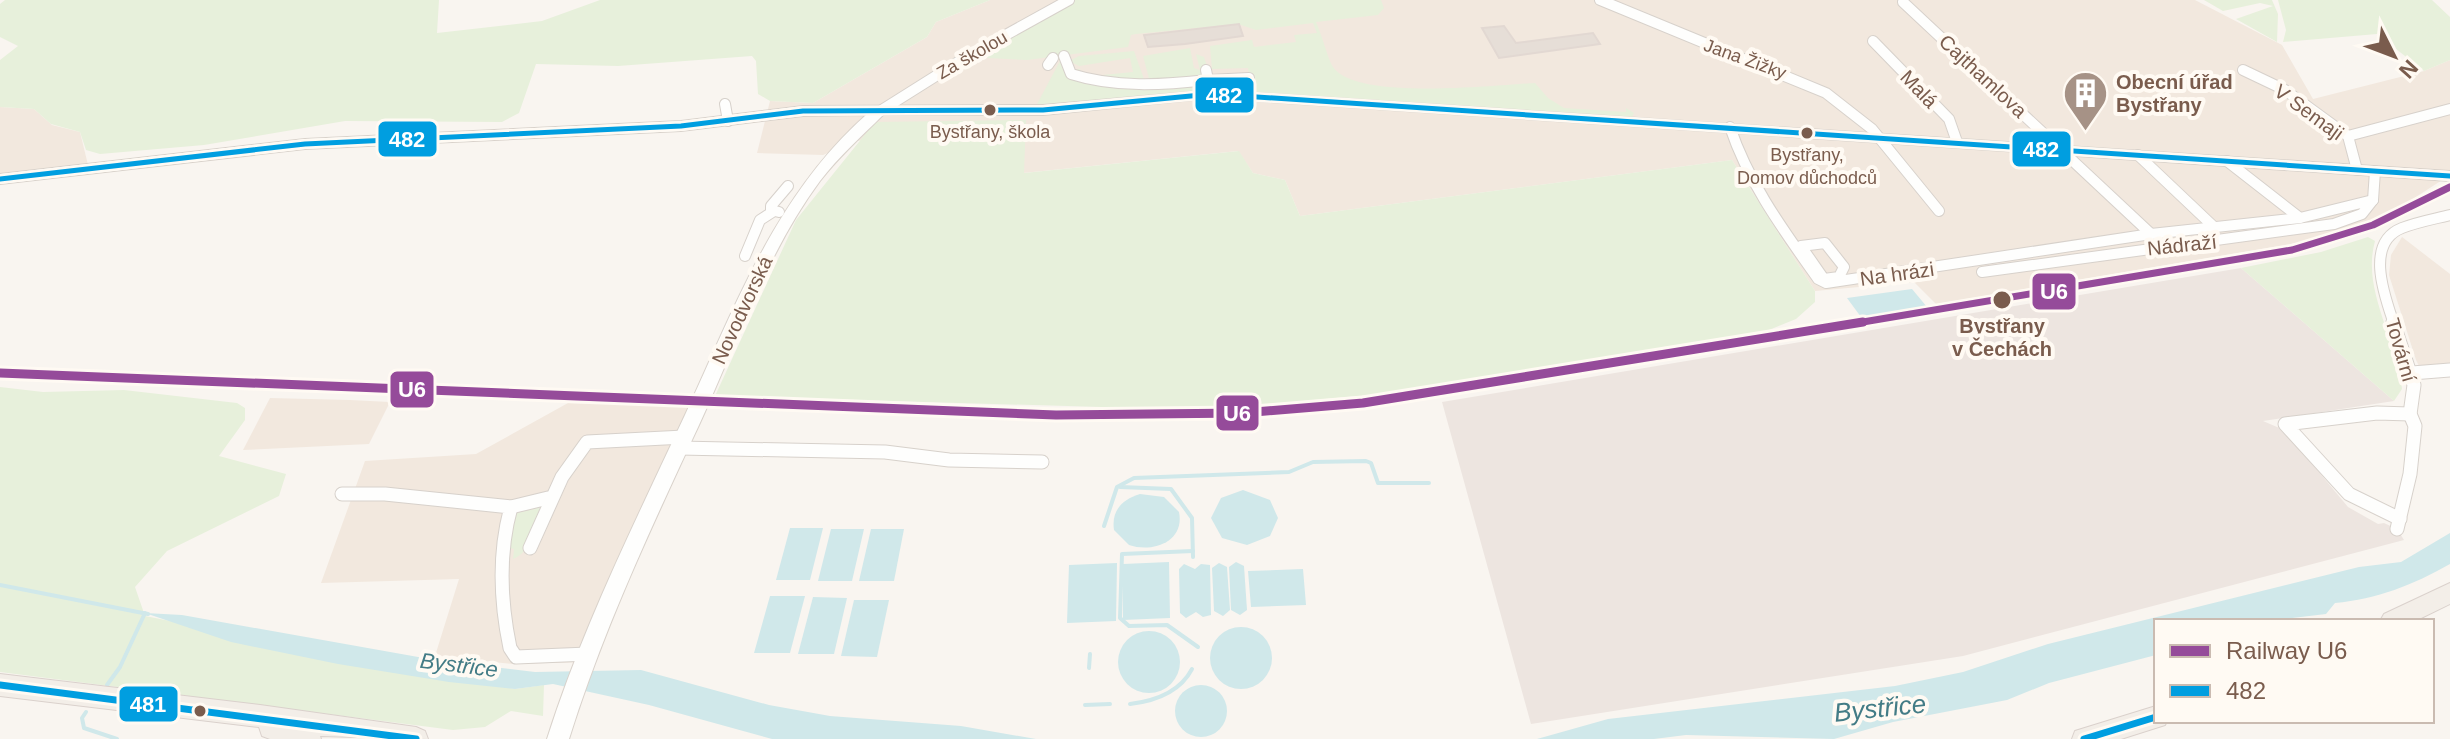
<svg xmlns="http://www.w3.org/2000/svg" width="2450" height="739" font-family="Arial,sans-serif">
<rect width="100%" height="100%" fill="#f9f5f0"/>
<g fill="#f2e8de">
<polygon points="990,0 2195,0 2282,45 2313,99 2424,71 2450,60 2450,175 2391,213 2308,241 1936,304 1914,282 1815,291 1732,160 1300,216 1285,180 1253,173 1238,151 1023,173 1025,120 857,141 823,155 757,153 770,101 813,103 927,37 936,22"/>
<polygon points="0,107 34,109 52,125 80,132 88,165 0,174"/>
<polygon points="2402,237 2450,274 2450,366 2420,368 2416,360 2389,275 2391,255"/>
<polygon points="270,398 350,400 390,402 369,444 243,450"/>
<polygon points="568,403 689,406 588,662 513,664 435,656 459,579 321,583 365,461 476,454"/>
</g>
<polygon fill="#ede5e0" points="2241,268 2394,401 2263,421 2284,430 2348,507 2378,524 2384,523 2397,529 2404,540 1963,656 1531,724 1442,402"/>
<g fill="#e7f0db">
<polygon points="5,0 439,0 437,33 542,21 600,0 990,0 936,22 927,37 813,103 770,101 758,94 756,61 752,56 618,66 536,64 519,113 502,122 345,121 204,145 100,154 86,150 80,132 51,124 34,109 0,107 0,60 18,46 0,37 0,4"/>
<path d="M1069,0H1381L1384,8L1378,15L1316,22C1322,35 1328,59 1333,67C1355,101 1497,85 1535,83L1548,98L1564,108L1626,112V108L1634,113L1631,119L1226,92L1217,87L1251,84L1248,68L1212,69L1210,46L1252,40L1254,47L1296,42L1294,35L1317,33L1313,23L1256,30L1238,24L1136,34L1131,35L1128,47L1027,60L966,57Z"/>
<polygon points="2204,0 2272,0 2278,14 2277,42 2236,19 2273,6 2260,3 2223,11"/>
<polygon points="2278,0 2432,0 2450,17 2450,60 2424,71 2377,34 2283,42 2286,30"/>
<polygon points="1190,48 1194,68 1200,70 1196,54 1204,57 1208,69 1201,70 1204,77 1150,82 1143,56"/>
<path d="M1134,51L1145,82C1121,78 1091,84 1070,70L1080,69L1082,77L1133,72L1130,58L1079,66L1069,61L1079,56Z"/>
<polygon points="1060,61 1065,73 1071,77 1201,83 1205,88 1199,92 1036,106"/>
<polygon points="1026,120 1024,173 1239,151 1253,173 1285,180 1300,216 1732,160 1815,291 1815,302 1796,319 1759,334 1413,391 1205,410 715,396 796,220 875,122"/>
<path d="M2368,237L2375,241C2361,291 2398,340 2402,389L2394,401L2241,268L2321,252Z"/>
<polygon points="0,387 43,392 124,390 237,403 245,408 245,420 219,456 286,474 279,496 167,551 135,587 145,616 515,689 544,685 543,716 511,711 485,727 453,730 0,672"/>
<path d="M542,507C536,525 532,552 513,559L514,549L506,547L509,526L517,513Z"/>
</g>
<g fill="#d0e8ea">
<polygon points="1912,289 1927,307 1861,317 1847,298"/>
<polygon points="1243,490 1270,500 1278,518 1270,536 1247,545 1222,538 1211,518 1221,498"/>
<path d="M1140,494L1164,497L1179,512C1185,542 1152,553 1129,545L1114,530C1111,510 1123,499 1140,494Z"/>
<polygon points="790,528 823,528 810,580 776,580"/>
<polygon points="831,529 864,529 852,581 818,581"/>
<polygon points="871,529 904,529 894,581 859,581"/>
<path d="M2450,533V564C2413,585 2377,599 2335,603L2326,614L2266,621H2156V655L2049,683L2007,700L1893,722L1834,739L1686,735L1654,739H1537L1608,719L1895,686L1963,672L2048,644L2359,567L2401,562Z"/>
<polygon points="1169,562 1170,618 1123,620 1123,564"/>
<polygon points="1236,562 1244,566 1247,610 1240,615 1231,610 1229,567"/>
<polygon points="1117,563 1116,621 1067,623 1069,565"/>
<polygon points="1219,563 1227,567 1230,610 1223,616 1214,611 1212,568"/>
<polygon points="1184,564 1195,569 1201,564 1210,565 1211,615 1203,617 1196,612 1186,618 1180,613 1179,569"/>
<polygon points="1303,569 1306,605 1251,607 1248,571"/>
<polygon points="770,596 805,596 790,653 754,653"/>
<polygon points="813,597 847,598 834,654 798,654"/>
<polygon points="854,600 889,600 877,657 841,656"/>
<polygon points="145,613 182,615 435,660 535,672 641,670 769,705 830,716 961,726 1036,739 772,739 649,705 553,684 515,689 449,682 338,664 231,642"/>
<circle cx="1241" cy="658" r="31"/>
<circle cx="1149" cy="662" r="31"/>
<circle cx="1201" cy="711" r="26"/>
</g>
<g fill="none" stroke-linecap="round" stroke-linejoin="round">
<g stroke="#d0e8ea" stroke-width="4">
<polyline points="1120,487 1171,489 1192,518 1193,557"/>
<polyline points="1104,526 1117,487 1134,478 1289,472 1313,462 1366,461 1371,463 1378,483 1429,483"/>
<polyline points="1193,551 1122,554 1120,618 1129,626 1167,625 1198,647"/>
<polyline points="0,585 148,614"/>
<polyline points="1089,668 1090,654"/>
<polyline points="107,685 120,667 145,613"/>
<path d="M1130,704C1155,701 1180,692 1192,669"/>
<polyline points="1085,705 1110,704"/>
<polyline points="86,712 82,718 84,728 117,739"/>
</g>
</g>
<g fill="#e6ded7" stroke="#e2d8d2" stroke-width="2">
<polygon points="1239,24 1243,36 1185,44 1148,47 1144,35"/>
<polygon points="1504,26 1516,43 1593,33 1600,44 1499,58 1482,28"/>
</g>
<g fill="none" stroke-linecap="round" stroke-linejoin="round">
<defs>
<g id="street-far1">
<polyline points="1600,0 1826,93 1872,129 1939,211"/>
<polyline points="1903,2 2151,234"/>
<polyline points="1873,41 1949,119 1957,142"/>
<path d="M1064,56L1071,74C1115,88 1163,85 1208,80L1206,70"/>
<polyline points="1048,65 1053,58"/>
<polyline points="2243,70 2285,90 2348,136 2357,170"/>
<polyline points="1210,87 1208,80 1249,78"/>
<polyline points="725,104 728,121"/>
<polyline points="877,113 966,57 1069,0"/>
<path d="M1730,127C1749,184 1784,231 1818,279L1826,283L2151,234L2300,218L2373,200"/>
<polyline points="2348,136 2450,109"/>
<polyline points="2138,155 2214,227"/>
<polyline points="2227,161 2300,218"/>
<polyline points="2373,200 2375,171"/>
<polyline points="779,212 771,210 771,206 788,186"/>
<polygon points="1825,243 1844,267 1839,277 1824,279 1801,246"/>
<polyline points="745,256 760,220 774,211"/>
<polyline points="1982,272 2334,224 2362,214 2373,200"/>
<path d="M2394,324C2385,297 2364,243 2402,228C2417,222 2434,219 2450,215"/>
</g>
<g id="street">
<polyline points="2393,322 2414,385 2410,414 2415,426 2410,474 2397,529"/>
<polyline points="2412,373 2450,370"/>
<polyline points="679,448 885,452 949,460 1042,462"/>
<path d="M342,494H385L511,507C498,554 500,600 510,648L516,657L588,654"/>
<polyline points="511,507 548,498"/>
<polyline points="2400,519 2349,494 2285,424 2377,413 2410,414"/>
<polyline points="530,548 562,477 587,442 684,437"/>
</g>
<path id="secondary" d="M1212,90L2450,171V181L1212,98L1043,115H883C861,137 839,156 820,181C766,254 737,343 699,425C651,528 603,630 569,739H547C583,626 635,522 685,415C735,307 775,196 866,115L803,116L681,131L305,149L0,184V174L305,139L681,121L803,106L1043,105Z"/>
<g id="primary">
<polygon points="2450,583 2450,604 2415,621 2380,621 2384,614"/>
<polygon points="0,674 260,705 416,727 425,731 428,739 320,736 321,739 270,739 262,736 259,727 0,696"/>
<polygon points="2156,706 2156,721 2167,721 2165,725 2121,739 2072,739 2075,731"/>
</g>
</defs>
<use href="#street-far1" stroke="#d7d1cb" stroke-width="12"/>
<use href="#street" stroke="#d7d1cb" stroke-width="15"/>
<use href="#secondary" stroke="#d9d2cb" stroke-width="2"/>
<use href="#primary" stroke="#dad1cc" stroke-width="2"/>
<use href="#street-far1" stroke="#fefefd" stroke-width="10"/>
<use href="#street" stroke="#fefefd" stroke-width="13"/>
<use href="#secondary" fill="#fefefd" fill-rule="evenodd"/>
<use href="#primary" fill="#f3eee8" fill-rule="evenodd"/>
<defs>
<polyline id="bus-1" points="0,179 305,144 681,126 803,111 1043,110 1212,94 2450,176"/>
<g id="bus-2">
<polyline points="0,685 416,739"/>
<polyline points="2084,739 2156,717"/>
</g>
</defs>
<use href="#bus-1" stroke="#fffaf3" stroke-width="10"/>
<use href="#bus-2" stroke="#fffaf3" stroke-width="13"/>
<use href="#bus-1" stroke="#009ee0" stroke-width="5"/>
<use href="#bus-2" stroke="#009ee0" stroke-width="7"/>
<defs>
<polyline id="rail-1-far1" points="1851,324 2292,250 2373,225 2450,187"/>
<polyline id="rail-1" points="0,373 1056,415 1243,413 1363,403 1863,322"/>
</defs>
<use href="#rail-1-far1" stroke="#fffaf3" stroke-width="12"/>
<use href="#rail-1" stroke="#fffaf3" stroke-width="15"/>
<use href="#rail-1-far1" stroke="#954b9a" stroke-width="7"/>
<use href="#rail-1" stroke="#954b9a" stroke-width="9"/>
</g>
<defs>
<symbol id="building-pin" viewBox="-11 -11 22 30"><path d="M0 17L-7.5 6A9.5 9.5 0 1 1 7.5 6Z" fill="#a69286" stroke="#fffaf3"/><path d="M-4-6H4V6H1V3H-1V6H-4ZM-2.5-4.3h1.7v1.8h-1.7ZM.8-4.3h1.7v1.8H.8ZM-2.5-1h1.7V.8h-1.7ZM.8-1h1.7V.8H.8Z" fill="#fff"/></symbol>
</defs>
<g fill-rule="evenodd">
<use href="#building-pin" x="2060" y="68" width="51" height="69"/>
</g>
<g fill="#7a5c4d" stroke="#fffaf3" stroke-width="3">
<circle cx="990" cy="110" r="7"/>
<circle cx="1807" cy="133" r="7"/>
<circle cx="2002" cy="300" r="10"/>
<circle cx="200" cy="711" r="7"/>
</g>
<g text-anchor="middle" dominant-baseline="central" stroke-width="8" stroke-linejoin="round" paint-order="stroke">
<g font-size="18" fill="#7a5c4d" stroke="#fffaf3">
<text transform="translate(972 55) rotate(-30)">Za školou</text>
<text transform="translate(1745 59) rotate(20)">Jana Žižky</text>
</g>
<g font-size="18" fill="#7a5c4d" stroke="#fffaf3">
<text x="990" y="132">Bystřany, škola</text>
<text x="1807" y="155">Bystřany,<tspan x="1807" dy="23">Domov důchodců</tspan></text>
</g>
<g font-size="20" fill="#7a5c4d" stroke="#fffaf3">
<text transform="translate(1983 76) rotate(43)">Cajthamlova</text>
<text transform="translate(1919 89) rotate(46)">Malá</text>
<text transform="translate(2309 112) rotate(36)">V Semaji</text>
<text transform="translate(2182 245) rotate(-6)">Nádraží</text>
<text transform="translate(1897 274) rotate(-8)">Na hrázi</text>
<text transform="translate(742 310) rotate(-65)">Novodvorská</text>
<text transform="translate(2401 350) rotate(74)">Tovární</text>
</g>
<g font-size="20" font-weight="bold" fill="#7a5c4d" stroke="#fffaf3" text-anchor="start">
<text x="2116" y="82">Obecní úřad<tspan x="2116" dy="23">Bystřany</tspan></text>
</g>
<g font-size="20" font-weight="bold" fill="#7a5c4d" stroke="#fffaf3">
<text x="2002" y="326">Bystřany<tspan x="2002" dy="23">v Čechách</tspan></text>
</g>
<g font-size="22" font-style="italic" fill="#437c86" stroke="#fffaf3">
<text transform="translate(459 665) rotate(7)">Bystřice</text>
</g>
<g font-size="26" font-style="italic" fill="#437c86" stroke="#fffaf3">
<text transform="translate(1880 708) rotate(-6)">Bystřice</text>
</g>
</g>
<g stroke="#fffaf3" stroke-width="3">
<rect x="1194" y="76" width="61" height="38" rx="8" fill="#009ee0"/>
<rect x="377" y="120" width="61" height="38" rx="8" fill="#009ee0"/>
<rect x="2011" y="130" width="61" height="38" rx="8" fill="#009ee0"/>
<rect x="2031" y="272" width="46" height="39" rx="8" fill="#954b9a"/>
<rect x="389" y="370" width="46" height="39" rx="8" fill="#954b9a"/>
<rect x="1215" y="394" width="45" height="38" rx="8" fill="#954b9a"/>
<rect x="118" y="685" width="61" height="38" rx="8" fill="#009ee0"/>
</g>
<g font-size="22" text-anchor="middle" font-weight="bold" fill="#fff">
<text x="1224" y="103">482</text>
<text x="407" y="147">482</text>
<text x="2041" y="157">482</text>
<text x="2054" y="299">U6</text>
<text x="412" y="397">U6</text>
<text x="1237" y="421">U6</text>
<text x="148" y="712">481</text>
</g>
<rect x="2154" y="619" width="280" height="104" fill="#fffaf3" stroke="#cabbb1" stroke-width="2"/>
<rect x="2170" y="645" width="40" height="12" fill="#954b9a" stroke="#cabbb1" stroke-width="2"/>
<text x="2226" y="659" font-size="24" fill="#7a5c4d">Railway U6</text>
<rect x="2170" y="685" width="40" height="12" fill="#009ee0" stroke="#cabbb1" stroke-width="2"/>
<text x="2226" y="699" font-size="24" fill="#7a5c4d">482</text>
<g transform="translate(2394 56) rotate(132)" stroke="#fffaf3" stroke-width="6" paint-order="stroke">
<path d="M0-6L14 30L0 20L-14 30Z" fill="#7a5c4d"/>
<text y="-12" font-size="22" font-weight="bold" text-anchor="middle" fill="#7a5c4d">N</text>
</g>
</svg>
